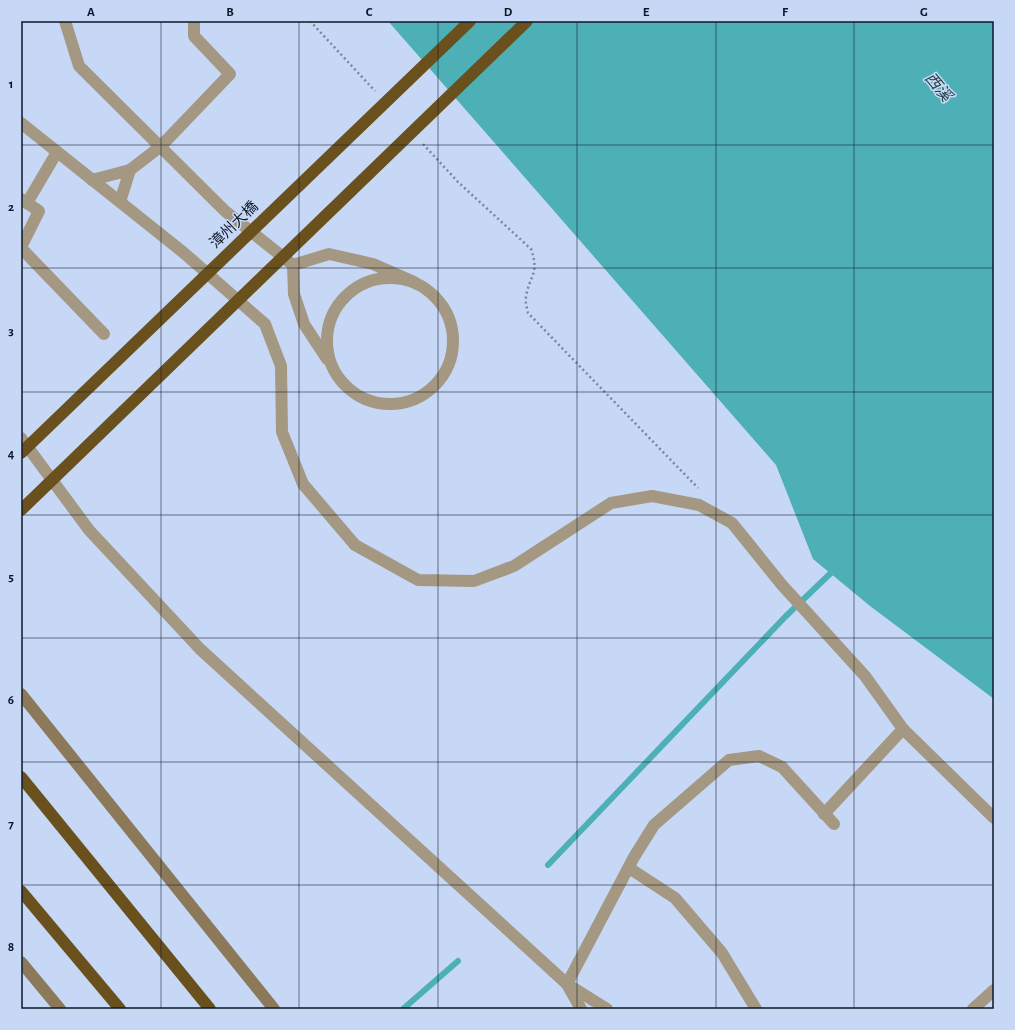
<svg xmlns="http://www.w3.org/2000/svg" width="1015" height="1030" font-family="'Alegreya Sans','Noto Sans SC',sans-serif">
<rect width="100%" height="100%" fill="#c7d8f6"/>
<polygon fill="#4eb0b7" points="388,21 994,21 994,699 870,606 813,559 776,465"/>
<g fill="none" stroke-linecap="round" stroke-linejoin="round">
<g stroke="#4eb0b7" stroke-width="6">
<polyline points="548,865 785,617 835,569"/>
<polyline points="403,1009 458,961"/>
</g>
<g stroke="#78869f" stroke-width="2.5" stroke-dasharray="2 3" stroke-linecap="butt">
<polyline points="310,21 375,91"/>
<path d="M423,144L458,182L531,249C540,274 529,276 526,297C525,302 527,308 528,313L698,488"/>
</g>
<g stroke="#a49882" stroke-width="12">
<polyline points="65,21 79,66 225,211 293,265 329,254 373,264 414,282"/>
<polyline points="130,170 161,146 230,74 194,36 194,21"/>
<polyline points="92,180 130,170 120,202"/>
<polyline points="21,199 39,211 21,247"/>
<polyline points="27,203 57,152"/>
<polyline points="293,265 294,294 304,324 327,359"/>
<circle cx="390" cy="341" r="63"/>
<polyline points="629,868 675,898 722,953 756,1009"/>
<polyline points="567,984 607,1009"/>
<polyline points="973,1009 994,990"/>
</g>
<g stroke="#a49882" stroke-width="12">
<polyline points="21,123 184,253 265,324 281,366 282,432 303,484 355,545 418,580 474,581 514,566 611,503 652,496 699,505 732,523 782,585 865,676 903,729 994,818"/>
<polyline points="21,248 104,334"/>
<polyline points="21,438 89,530 200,649 567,984 581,1009"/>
<polyline points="824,814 903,729"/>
<polyline points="567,984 634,857 654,825 729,760 759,756 782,767 834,824"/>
</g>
<g stroke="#8b7959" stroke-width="12">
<polyline points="21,694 274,1009"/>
<polyline points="21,962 60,1009"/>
</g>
<g stroke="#69501d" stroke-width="12">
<polyline points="21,777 210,1009"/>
<polyline points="21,891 120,1009"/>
</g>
<g stroke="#69501d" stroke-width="12">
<polyline points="21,453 470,21"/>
<polyline points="21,510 527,21"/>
</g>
</g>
<path fill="none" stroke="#0e1729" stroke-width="1" stroke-opacity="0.55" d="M161,21V1009M299,21V1009M438,21V1009M577,21V1009M716,21V1009M854,21V1009M21,145H994M21,268H994M21,392H994M21,515H994M21,638H994M21,762H994M21,885H994"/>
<g text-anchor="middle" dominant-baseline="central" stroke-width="3" stroke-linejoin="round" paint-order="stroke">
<g font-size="15" fill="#0e1729" stroke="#c7d8f6">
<text transform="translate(234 225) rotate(-44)">漳州大橋</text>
</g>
<g font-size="16" font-style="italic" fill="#254346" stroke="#c7d8f6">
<text transform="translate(938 87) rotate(50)">西溪</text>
</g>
</g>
<rect width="1015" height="1030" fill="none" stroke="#c7d8f6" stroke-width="44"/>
<rect x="22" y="22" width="971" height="986" fill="none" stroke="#0e1729" stroke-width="1.5"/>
<g font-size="13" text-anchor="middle" font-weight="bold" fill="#0e1729">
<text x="91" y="16">A</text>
<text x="230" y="16">B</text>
<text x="369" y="16">C</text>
<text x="508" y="16">D</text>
<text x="646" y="16">E</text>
<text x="785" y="16">F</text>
<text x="924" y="16">G</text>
<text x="11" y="88">1</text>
<text x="11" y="211">2</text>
<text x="11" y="335">3</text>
<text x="11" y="458">4</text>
<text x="11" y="581">5</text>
<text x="11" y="704">6</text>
<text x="11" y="828">7</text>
<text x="11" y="951">8</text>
</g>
</svg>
